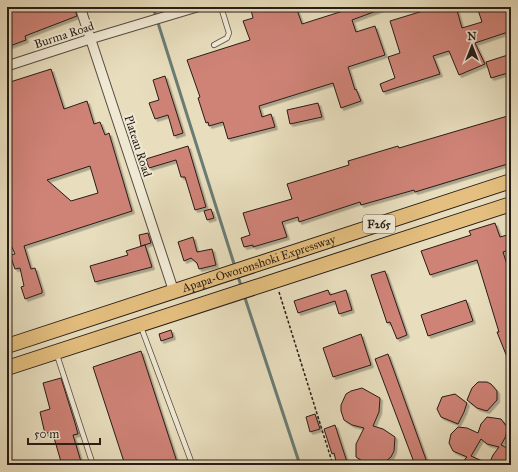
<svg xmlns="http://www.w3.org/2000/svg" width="518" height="472" font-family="'IM FELL Great Primer',serif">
<defs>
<filter id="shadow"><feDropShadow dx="2.5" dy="2.5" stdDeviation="0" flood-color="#0004"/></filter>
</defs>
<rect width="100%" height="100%" fill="#e8debe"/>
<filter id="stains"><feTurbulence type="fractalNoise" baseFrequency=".005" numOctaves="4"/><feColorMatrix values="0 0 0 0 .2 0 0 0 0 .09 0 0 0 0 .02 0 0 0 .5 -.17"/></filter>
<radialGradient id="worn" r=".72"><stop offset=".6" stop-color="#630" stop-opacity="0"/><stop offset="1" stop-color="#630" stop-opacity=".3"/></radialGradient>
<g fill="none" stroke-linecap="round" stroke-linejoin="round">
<g stroke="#6a7c75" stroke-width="3">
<polyline points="153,7 235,267"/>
<polyline points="237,274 242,288"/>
<polyline points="244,295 300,465"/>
</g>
</g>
<g fill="#cf8377" stroke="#271c18" fill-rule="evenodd" filter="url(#shadow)">
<polygon points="7,7 74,7 77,16 25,36 26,40 7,47"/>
<polygon points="261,7 296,7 302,24 343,11 341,7 387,7 352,20 356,32 375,26 385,55 348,67 355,90 356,89 361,101 341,108 333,83 259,106 262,117 271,114 275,127 228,139 223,122 209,126 208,122 206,123 198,98 200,97 187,60 250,40 243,21 253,18 251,10"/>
<polygon points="436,7 456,7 462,28 482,22 477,7 511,7 511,31 475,43 485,64 459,75 449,51 433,56 440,74 383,92 380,84 395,78 388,57 400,53 390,21"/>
<polygon points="511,54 511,72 491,78 486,62"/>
<path d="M51,69L64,109L87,101L94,124L100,122L105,135L109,133L132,211L24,246L31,269L35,268L42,290V293L25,299L21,287L24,286L20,268L15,269L10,255L15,254L7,236V83ZM90,166L98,193L71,201L47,180Z"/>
<polygon points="165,76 183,133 174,136 168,115 155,119 149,103 159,100 153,80"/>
<polygon points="318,103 322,117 290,124 287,110"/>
<polygon points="511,115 511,163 415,192 414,190 361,205 360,202 299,222 298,217 282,222 287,237 253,247 253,245 244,247 241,238 250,235 243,213 292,199 287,184 349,165 348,161 398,146 399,148"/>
<polygon points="188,146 206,207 195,210 185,177 181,177 176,160 149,168 146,159"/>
<polygon points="211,209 214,218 207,220 204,211"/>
<polygon points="495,223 500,237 511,234 511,249 503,252 511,277 511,362 509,362 497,332 499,332 477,260 430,275 421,251 471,235 469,231"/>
<polygon points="148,233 151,243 141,246 139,235"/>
<polygon points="193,237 197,252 212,249 216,265 199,269 197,263 191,258 184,261 178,242"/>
<polygon points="145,245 152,267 95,282 90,266 128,255 126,251"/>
<polygon points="385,271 407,335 397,339 390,322 387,323 371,275"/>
<polygon points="328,290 330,295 346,290 352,310 339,314 335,301 298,313 294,301"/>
<polygon points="466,300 473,321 428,336 421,315"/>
<polygon points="171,330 173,337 161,341 159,334"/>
<polygon points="361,334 371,365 333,377 323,348"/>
<polygon points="141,351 178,465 125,465 93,367"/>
<polygon points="388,354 428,465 415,465 375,359"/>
<polygon points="61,378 75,423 78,434 73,435 82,465 62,465 52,431 45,434 40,412 50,409 43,383"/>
<polygon points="478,382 487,382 491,384 497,391 497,400 487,411 477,408 467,400 472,388"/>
<polygon points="362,388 380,398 379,412 373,426 383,429 395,437 394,451 391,457 381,465 367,464 356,457 356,444 364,428 352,425 344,420 341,411 341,405 346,394 351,391"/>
<polygon points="455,394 467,403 464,412 458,424 441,417 437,409 442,397"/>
<polygon points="315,414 320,429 310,432 306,417"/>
<path d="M487,417L501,419L507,427L506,436L501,445L511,450V465H460L467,457L453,451L449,443L451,434L458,427L467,428L478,433L481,424ZM481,439L487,444L499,447L493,455L489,464L471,456Z"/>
<polygon points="335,425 348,465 337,465 334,453 332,454 324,429"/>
</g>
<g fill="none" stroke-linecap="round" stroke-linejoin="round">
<defs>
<g id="service">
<polyline points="214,45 227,38 229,33 221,7"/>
<polyline points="141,327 191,461"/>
<polyline points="57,355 93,465"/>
</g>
<g id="minor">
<polyline points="80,7 174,292"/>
<polyline points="7,66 90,39 197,7"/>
</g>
<g id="primary">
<path id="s1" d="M7,346L511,181"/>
<polyline points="7,368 511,204"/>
</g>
</defs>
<use href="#service" stroke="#574c42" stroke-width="6"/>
<use href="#minor" stroke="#574c42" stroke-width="11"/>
<use href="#primary" stroke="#271c18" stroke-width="16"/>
<polyline stroke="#271c18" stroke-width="1.5" stroke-dasharray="3 2" stroke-linecap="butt" points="279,292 333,465"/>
<use href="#service" stroke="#f0ead5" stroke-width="4.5"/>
<use href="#minor" stroke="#f0ead5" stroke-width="9"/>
<use href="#primary" stroke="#e4bf7f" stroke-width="14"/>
</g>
<g text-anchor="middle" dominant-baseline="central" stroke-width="4" stroke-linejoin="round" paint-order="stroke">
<rect fill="#f0ead5" stroke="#635a51" stroke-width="1" x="363" y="215" width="32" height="18" rx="3"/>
<g font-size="11" font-weight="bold" fill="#271c18">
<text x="379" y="224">F265</text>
</g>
<g font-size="12" fill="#271c18" stroke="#f0ead5">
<text transform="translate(64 35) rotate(-18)">Burma Road</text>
<text transform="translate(138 146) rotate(72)">Plateau Road</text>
<text stroke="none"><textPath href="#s1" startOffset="265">Apapa-Oworonshoki Expressway</textPath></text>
</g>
</g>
<rect width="518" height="472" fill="none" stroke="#e8debe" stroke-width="24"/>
<rect x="8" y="8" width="502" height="456" fill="none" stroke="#271c18" stroke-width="2"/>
<rect x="12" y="12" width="494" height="448" fill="none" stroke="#271c18"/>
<g transform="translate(472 46)" stroke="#f0ead5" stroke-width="3" paint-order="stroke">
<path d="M0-3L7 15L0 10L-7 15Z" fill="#271c18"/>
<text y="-6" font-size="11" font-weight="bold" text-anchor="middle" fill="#271c18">N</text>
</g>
<path d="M28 438v6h72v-6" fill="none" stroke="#271c18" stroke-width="2"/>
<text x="34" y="438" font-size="12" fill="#271c18" stroke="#f0ead5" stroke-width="3" paint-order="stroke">50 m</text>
<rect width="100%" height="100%" filter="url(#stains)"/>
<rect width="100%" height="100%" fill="url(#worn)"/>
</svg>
